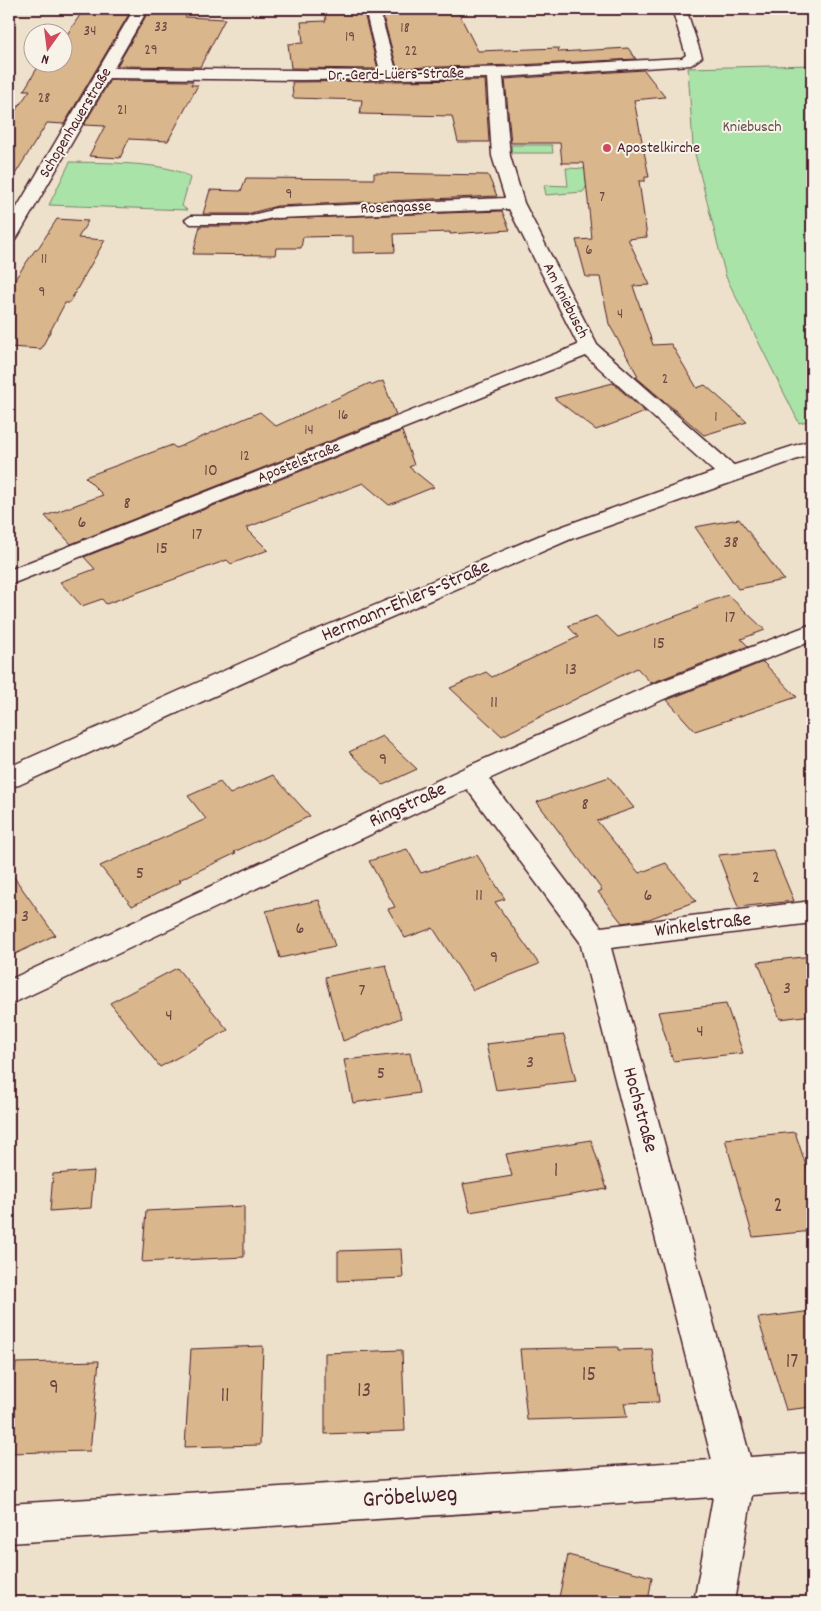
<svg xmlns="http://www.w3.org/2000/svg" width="821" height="1611" font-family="Dekko,sans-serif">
<rect width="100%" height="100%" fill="#eee1cc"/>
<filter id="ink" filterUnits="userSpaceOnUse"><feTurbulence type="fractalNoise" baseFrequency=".02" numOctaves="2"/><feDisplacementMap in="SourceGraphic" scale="10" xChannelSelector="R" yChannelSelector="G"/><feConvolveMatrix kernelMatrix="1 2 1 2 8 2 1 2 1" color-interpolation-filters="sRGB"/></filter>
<g filter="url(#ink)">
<g fill="#a9e3a8" stroke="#7a816a">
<polygon points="812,65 812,420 799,423 726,277 693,146 688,68"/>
<polygon points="511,145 552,145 553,153 512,153"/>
<path d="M70,162C96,163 173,161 190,178L182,206L187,210L49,205Z"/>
<polygon points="566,168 612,170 588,184 583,192 546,195 544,185 568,186"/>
</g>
<g fill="#d9b68b" stroke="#4a1f2b">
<polygon points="84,9 132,9 64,124 47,123 9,184 9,120 30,90 24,90 41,62 62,62 62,42"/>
<polygon points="150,9 189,9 185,17 225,19 200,67 117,66"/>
<polygon points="324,9 363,9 378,69 291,68 288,44 303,43 301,22 326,21"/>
<polygon points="381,9 420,9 422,14 458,12 478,51 558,48 559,52 628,48 636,59 518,65 397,68"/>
<polygon points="644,70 665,97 634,100 649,177 645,177 645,181 639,181 647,237 628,239 650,285 633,286 653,345 671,344 697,388 705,385 747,422 704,435 636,377 638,376 609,324 600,277 586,277 576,240 592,239 584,163 562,163 560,143 511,143 505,79"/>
<polygon points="110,80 193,81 191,85 198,85 168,141 129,139 120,158 89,156 105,126 84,125"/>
<polygon points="485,80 489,142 458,142 452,116 360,114 362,100 293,98 292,82"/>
<polygon points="374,173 488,175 497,196 277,206 247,214 203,214 210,190 241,191 246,178 374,179"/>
<polygon points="502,211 510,230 450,234 450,232 394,234 395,252 353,253 353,236 303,237 301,248 276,248 275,255 193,254 200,226 247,226 274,219"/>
<polygon points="57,219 88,221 78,238 105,240 69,303 65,303 41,349 9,347 9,279 15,279 35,250 37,250"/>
<polygon points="383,381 396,415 71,544 45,516 103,495 85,477 172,445 176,448 260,412 276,426 370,383 373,385"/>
<polygon points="613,383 645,412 596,430 554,398"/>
<polygon points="402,431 414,465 409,467 434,487 389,505 363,483 246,528 268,550 231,564 227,560 106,604 102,599 82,606 60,582 95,569 84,557"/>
<polygon points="739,519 784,580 738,589 695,527"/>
<polygon points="728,595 765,630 741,639 748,646 651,683 637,668 502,736 450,688 486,672 492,677 578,637 568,626 596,616 618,637 698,608 696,606"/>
<polygon points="763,662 797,697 695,731 667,700"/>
<polygon points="382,736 417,769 383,785 349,752"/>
<polygon points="273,775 310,816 234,852 236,853 179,880 181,882 132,906 100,866 206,819 188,796 220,782 230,794"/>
<polygon points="609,777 634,808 597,821 639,873 666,863 696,901 649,919 622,923 598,892 602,890 537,802"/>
<polygon points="407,849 421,873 477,855 505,899 495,902 539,964 473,990 433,928 405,938 388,909 395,907 369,861"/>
<polygon points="773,850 794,901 738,907 718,855"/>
<polygon points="9,870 55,935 9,957"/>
<polygon points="319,900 335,946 280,958 266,911"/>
<polygon points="812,956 812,1015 780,1019 758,962"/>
<polygon points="386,965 401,1018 343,1041 325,977"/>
<polygon points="177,968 228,1030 160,1067 110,1003"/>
<polygon points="726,1004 743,1053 673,1061 658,1012"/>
<polygon points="564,1035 576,1081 496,1090 486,1044"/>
<polygon points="410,1053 419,1093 353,1103 344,1060"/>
<polygon points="795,1132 812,1184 812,1231 753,1237 725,1139"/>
<polygon points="591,1140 607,1189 470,1212 463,1184 512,1176 506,1154"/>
<polygon points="94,1171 91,1208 50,1211 53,1174"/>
<polygon points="244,1206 244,1257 142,1262 146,1211"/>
<polygon points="401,1249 403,1278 338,1281 338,1251"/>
<polygon points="812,1311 812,1407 786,1410 758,1318"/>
<polygon points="263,1346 260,1445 185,1447 191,1349"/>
<polygon points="618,1347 618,1350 652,1349 659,1402 624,1403 627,1417 527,1420 520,1349"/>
<polygon points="402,1350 405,1431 325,1434 325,1353"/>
<polygon points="99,1361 90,1451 9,1453 9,1416 16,1363"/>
<polygon points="568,1555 652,1577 648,1602 558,1602"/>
</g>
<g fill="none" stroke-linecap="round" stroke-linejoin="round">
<defs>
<polygon id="service" points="277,209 281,210 283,213 281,216 247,224 191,224 185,220 191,216 247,216"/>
<g id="minor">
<polygon points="134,9 148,9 114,68 380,71 365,9 379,9 396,70 518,67 682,58 686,55 672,9 686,9 702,57 691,65 503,77 510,156 524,203 597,345 738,469 741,474 738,479 730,481 722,479 586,356 9,585 9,570 578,345 509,209 277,218 271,217 268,213 271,209 277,208 505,198 492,156 487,78 300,80 109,78 18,236 15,240 9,241 9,221"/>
<polygon points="812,624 812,641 664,699 489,779 601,927 812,901 812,923 611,948 750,1457 812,1453 812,1491 752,1495 734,1602 694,1602 713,1497 9,1543 9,1504 712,1460 580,942 467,789 9,1005 9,980 462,769 646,687"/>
</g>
<polygon id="tertiary" points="812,440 812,454 571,539 311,652 19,785 9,787 9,767 293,640 555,529 722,469"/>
</defs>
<use href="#service" stroke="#4a1f2b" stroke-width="3"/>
<use href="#minor" stroke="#4a1f2b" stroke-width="3"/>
<use href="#tertiary" stroke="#4a1f2b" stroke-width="3"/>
<use href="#service" fill="#f7f3e8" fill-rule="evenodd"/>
<use href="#minor" fill="#f7f3e8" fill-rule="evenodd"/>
<use href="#tertiary" fill="#f7f3e8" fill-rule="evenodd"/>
</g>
</g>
<circle fill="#d1495b" stroke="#f7f3e8" stroke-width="2" cx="607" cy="148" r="5"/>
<g text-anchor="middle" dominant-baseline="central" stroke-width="4" stroke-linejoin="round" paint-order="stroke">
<g font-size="15" fill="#6e4543">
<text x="161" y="28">33</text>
<text x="405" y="29">18</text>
<text x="90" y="32">34</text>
<text x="350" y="38">19</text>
<text x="151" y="51">29</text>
<text x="411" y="52">22</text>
<text x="44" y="99">28</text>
<text x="122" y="111">21</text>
<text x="289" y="195">9</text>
<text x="602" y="198">7</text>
<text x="589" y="251">6</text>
<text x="44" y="260">11</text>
<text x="42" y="293">9</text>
<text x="620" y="315">4</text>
<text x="665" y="380">2</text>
<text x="343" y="416">16</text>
<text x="716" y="418">1</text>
<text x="309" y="431">14</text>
<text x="245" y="457">12</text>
</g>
<g font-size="16" fill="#4a1f2b" stroke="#f7f3e8">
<text transform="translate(396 75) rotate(-1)">Dr.-Gerd-Lüers-Straße</text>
<text transform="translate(76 123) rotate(-59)">Schopenhauerstraße</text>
<text transform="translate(396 208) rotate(-2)">Rosengasse</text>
<text transform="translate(565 301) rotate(63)">Am Kniebusch</text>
<text transform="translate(299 463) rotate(-22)">Apostelstraße</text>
</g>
<g font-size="16" fill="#62504a" stroke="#f7f3e8">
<text x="752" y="127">Kniebusch</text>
</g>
<g font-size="16" fill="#4a1f2b" stroke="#f7f3e8" text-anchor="start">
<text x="617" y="148">Apostelkirche</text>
</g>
<g font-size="18" fill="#6e4543">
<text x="211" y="471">10</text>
<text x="127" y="504">8</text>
<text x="82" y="523">6</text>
<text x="197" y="535">17</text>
<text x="731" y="543">38</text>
<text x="162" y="549">15</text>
<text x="730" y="618">17</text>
<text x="659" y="644">15</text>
<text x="571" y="670">13</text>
<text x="494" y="703">11</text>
<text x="383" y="760">9</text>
<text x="585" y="805">8</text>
<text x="140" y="874">5</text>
<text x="756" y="878">2</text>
<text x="479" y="896">11</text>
<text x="648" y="896">6</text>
<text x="25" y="917">3</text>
<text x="300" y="929">6</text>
<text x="494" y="958">9</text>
<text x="787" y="989">3</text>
<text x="362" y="991">7</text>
<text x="169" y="1016">4</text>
<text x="700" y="1032">4</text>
<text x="530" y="1063">3</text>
<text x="381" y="1074">5</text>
</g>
<g font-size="20" fill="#4a1f2b" stroke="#f7f3e8">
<text transform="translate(406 602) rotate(-23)">Hermann-Ehlers-Straße</text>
<text transform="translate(408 806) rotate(-25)">Ringstraße</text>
<text transform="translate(703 926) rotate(-7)">Winkelstraße</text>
<text transform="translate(639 1110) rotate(75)">Hochstraße</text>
</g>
<g font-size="21" fill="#6e4543">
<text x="556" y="1172">1</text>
<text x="778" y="1207">2</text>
<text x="792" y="1363">17</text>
<text x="589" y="1376">15</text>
<text x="54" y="1389">9</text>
<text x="364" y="1392">13</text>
<text x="225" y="1397">11</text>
</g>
<g font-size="24" fill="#4a1f2b" stroke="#f7f3e8">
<text transform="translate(410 1498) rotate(-4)">Gröbelweg</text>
</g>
</g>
<rect width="821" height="1611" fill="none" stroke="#f7f3e8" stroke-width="30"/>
<rect x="15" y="15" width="791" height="1581" fill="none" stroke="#4a1f2b" stroke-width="2" filter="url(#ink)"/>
<g transform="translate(48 48) rotate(194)"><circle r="24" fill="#f7f3e8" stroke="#b29e9c"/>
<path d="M0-4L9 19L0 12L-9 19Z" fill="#d1495b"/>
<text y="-8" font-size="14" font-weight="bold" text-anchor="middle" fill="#4a1f2b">N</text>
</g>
</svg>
